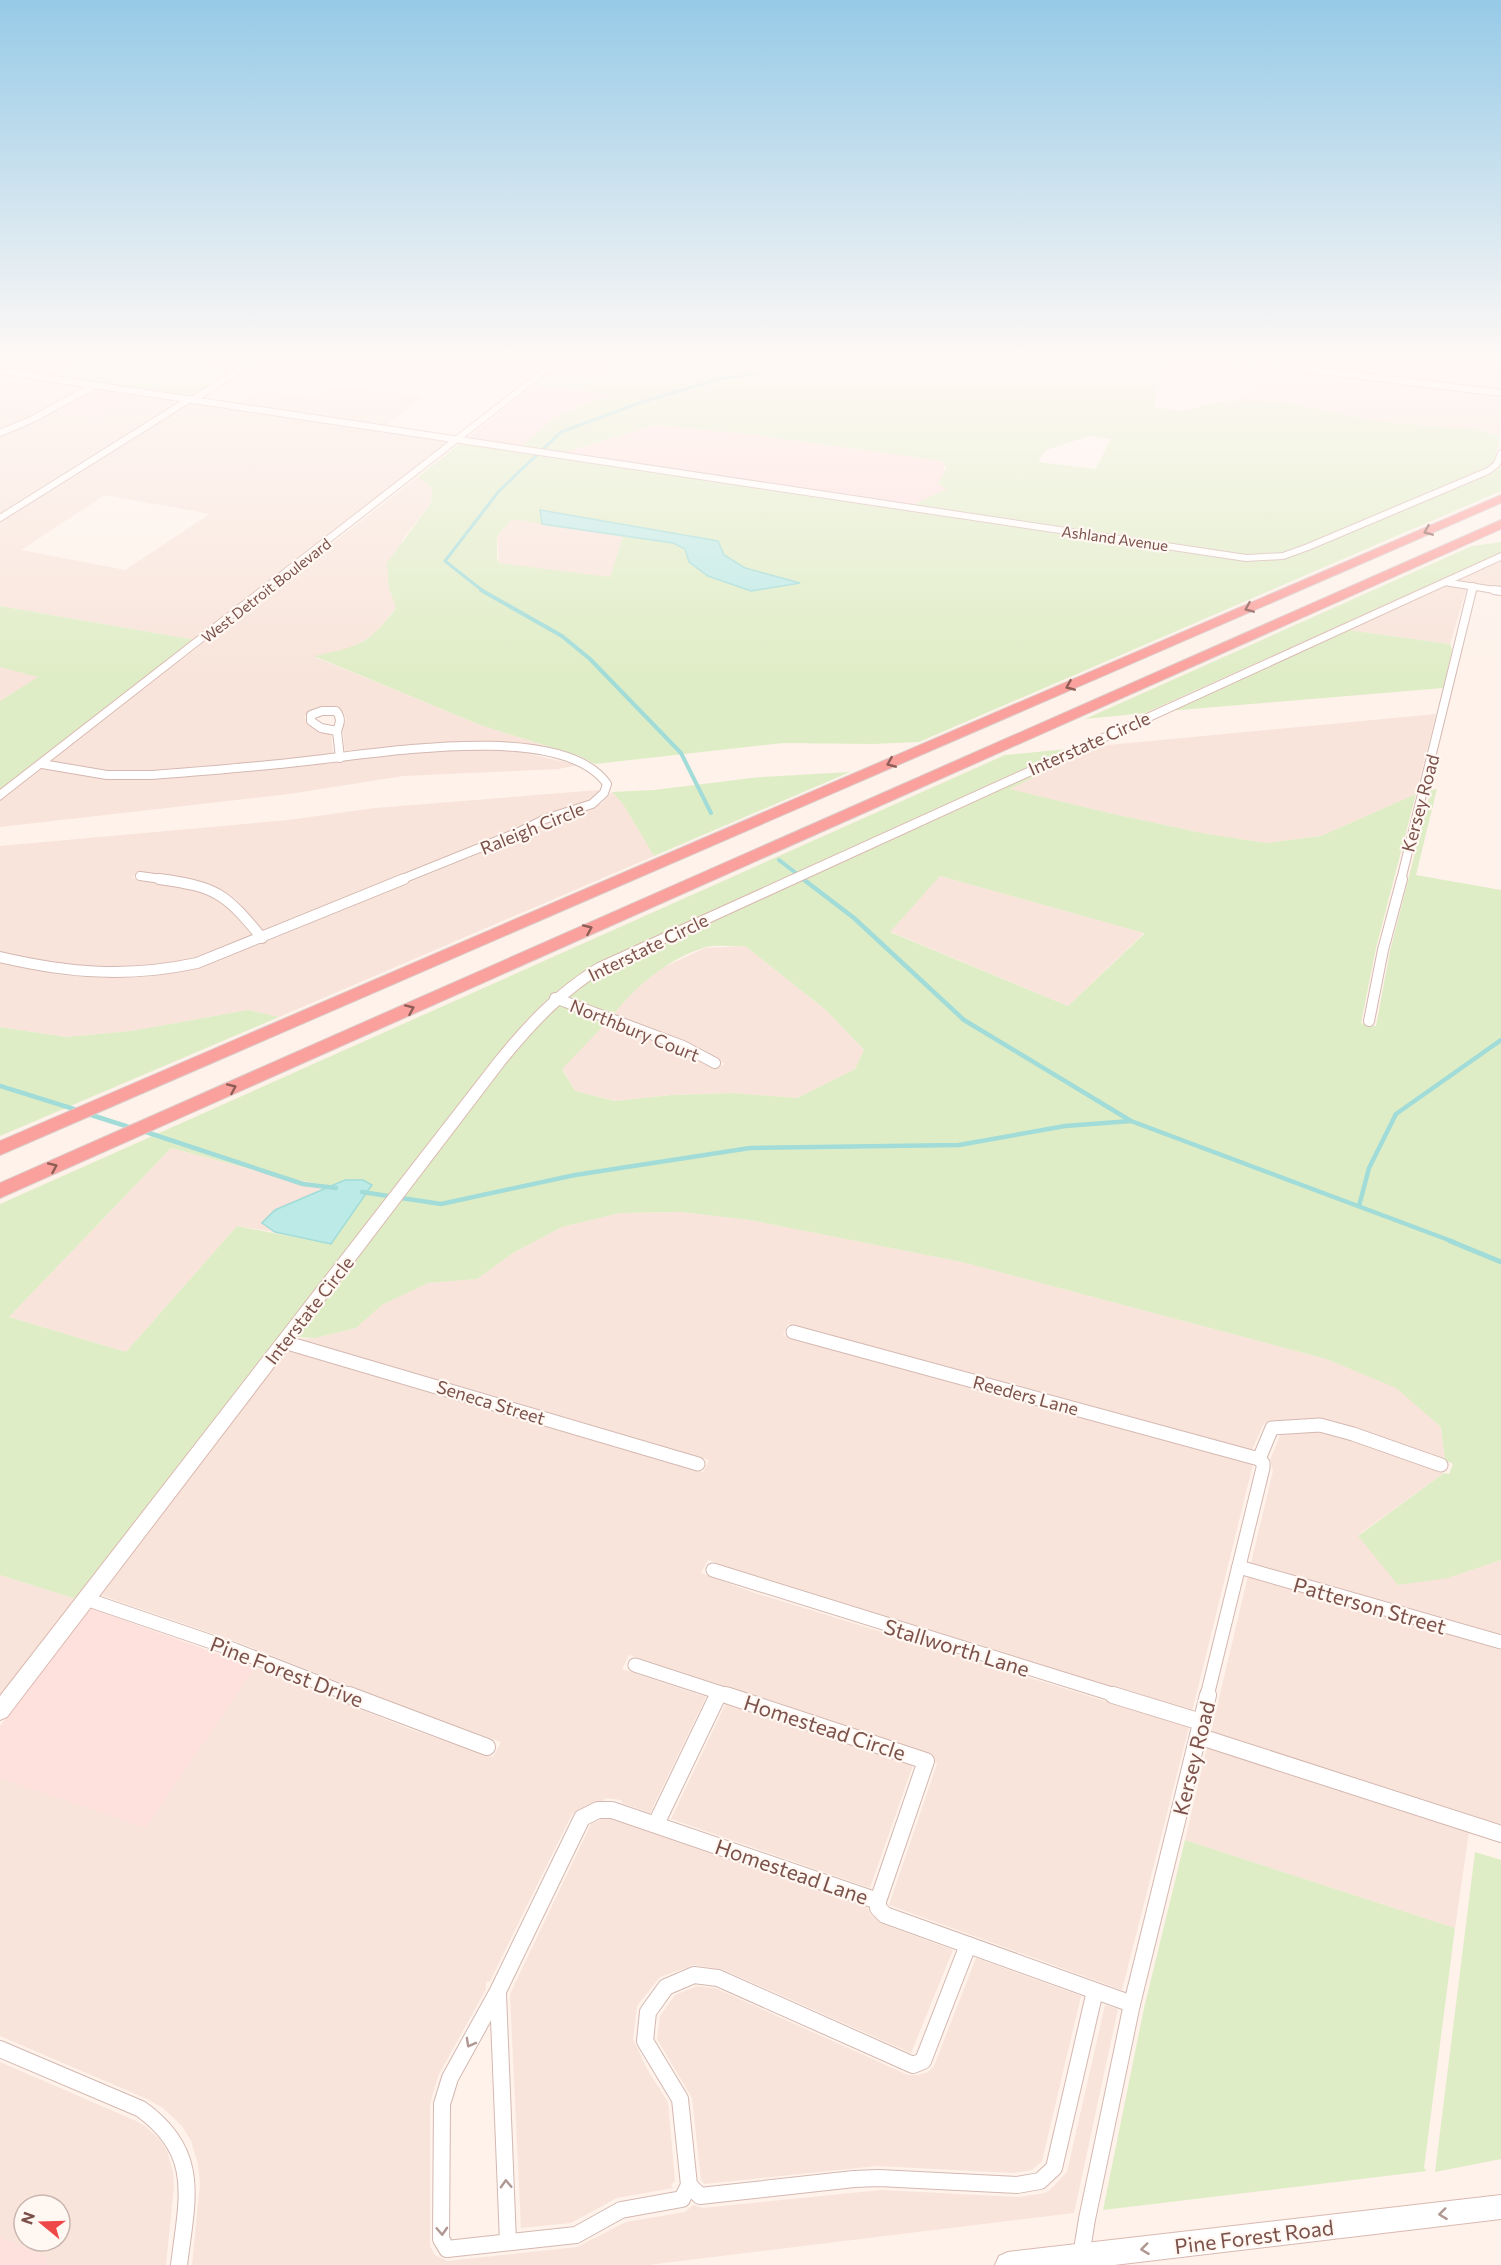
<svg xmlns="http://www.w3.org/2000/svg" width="1501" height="2265" font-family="Commissioner,sans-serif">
<rect width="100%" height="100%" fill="#fef2ea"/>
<g fill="#f8e4da" fill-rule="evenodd">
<polygon points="0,360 79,360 51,377 0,369"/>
<polygon points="564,360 614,367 593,380 547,374"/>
<polygon points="1242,360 1501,361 1501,391"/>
<polygon points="1275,367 1501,394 1500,436 1481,430 1383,422 1236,401"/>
<polygon points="0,373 89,386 29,419 0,431"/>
<polygon points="331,386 426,395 384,427 236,405 257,390 317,397"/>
<polygon points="97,387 101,388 57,412 119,405 140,394 184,401 0,514 0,436"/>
<path d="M192,402L454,440L196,640L0,606V521ZM105,495L210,514L125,570L21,550Z"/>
<polygon points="418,477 432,488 431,503 402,540 389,588 396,607 378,631 352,648 315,657 480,725 579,756 582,759 523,747 345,755 343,730 346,719 344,713 338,709 312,711 304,717 310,726 331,733 333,756 152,772 108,772 50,762"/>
<polygon points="512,519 623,536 610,578 499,563 497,536"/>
<polygon points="1501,560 1501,589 1454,582"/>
<polygon points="1447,585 1467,587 1450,644 1348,630"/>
<polygon points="0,667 39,677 0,701"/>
<polygon points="1436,714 1416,794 1321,836 1266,843 1202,833 1109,813 1009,789 1098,746"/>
<polygon points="462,749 519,752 579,765 558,769 403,776 289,794 0,827 0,801 44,767 84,775 354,759"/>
<polygon points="599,790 591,800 265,932 237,900 227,893 200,884 137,872 132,878 206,893 225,903 253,937 206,956 170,966 85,970 0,953 0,846 288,820 375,808"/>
<polygon points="612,792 623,804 654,856 279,1017 248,1010 131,1031 66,1037 0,1027 0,961 60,975 103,978 148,977 200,966 270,940 523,835 552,820 593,808 602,803"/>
<polygon points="940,876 1144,933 1068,1006 889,931"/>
<polygon points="745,946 826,1010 864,1050 855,1069 797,1098 734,1093 671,1095 616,1101 575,1091 562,1068 608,1021 678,1049 715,1069 725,1064 687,1042 614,1014 632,991 662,968 705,948"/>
<polygon points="171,1148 281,1177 332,1186 262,1223 275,1232 237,1226 126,1352 9,1317"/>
<polygon points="681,1212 750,1220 962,1262 1326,1359 1397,1388 1441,1427 1445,1460 1355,1429 1317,1419 1268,1422 1263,1425 1252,1450 788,1324 783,1335 1253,1464 1192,1712 759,1578 708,1560 701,1573 752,1592 1189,1727 1122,1990 889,1905 937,1764 929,1753 629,1655 622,1669 706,1697 650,1813 622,1803 621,1800 605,1798 604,1801 593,1803 572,1814 490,1981 486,1982 486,1989 438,2076 430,2104 430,2246 435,2255 448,2261 577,2247 626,2222 685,2212 693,2205 703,2208 881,2190 1019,2197 1045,2193 1050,2190 1067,2172 1105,2005 1118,2009 1074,2213 648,2265 192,2265 200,2184 198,2164 191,2141 182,2126 163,2108 147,2099 0,2036 0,1778 146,1828 255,1667 407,1728 493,1757 501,1742 417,1713 240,1643 100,1595 288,1349 703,1472 709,1460 296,1339 315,1338 356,1328 382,1305 428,1283 477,1279 513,1253 562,1227 620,1213"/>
<polygon points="1321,1431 1351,1440 1444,1473 1358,1535 1448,1578 1501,1560 1501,1635 1251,1563 1273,1471 1270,1460 1281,1433"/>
<polygon points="0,1575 76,1599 0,1696"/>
<polygon points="1248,1576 1501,1650 1501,1825 1211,1732"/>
<polygon points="726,1703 913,1765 870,1888 671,1819"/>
<polygon points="1207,1747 1469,1832 1455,1928 1185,1840"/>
<polygon points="602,1819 611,1819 867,1907 870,1914 882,1924 953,1950 911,2053 722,1969 694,1965 660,1977 637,2006 633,2039 647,2069 668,2102 675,2181 671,2185 673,2188 617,2198 571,2223 521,2228 510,1994 591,1824"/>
<polygon points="976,1958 1081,1996 1042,2161 1032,2170 1014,2173 877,2166 704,2184 701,2180 692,2098 657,2039 660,2016 675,1995 697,1986 715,1988 908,2075 918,2075 928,2072 934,2066"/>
<path d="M0,2062L134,2120L145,2126L160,2140L167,2151L173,2172L174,2187L166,2265H45L46,2257L0,2237ZM24,2205H60V2241H24Z"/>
</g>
<g fill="#fee0dd">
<polygon points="535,384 611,394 556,416 521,447 466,439"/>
<polygon points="101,388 140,394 96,418 56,412"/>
<polygon points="655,425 748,434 943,461 947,489 912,505 563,453"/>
<polygon points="90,1608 255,1667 146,1828 0,1778 0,1726"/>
<polygon points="0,2237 47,2257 45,2265 0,2265"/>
</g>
<g fill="#dfedc6" fill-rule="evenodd">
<polygon points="79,360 204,360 199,364 235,370 191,398 51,377"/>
<path d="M564,360H714L738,365L753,360H1167L1153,407L1183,411L1223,401H1277L1383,422L1481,430L1500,436L1494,461L1483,470L1288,552L1246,556L912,505L947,489L938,484L946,468L942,461L748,434L655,425L563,453L521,447L556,416L609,395L535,384L547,374L593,380L613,367ZM1089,436L1111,439L1096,469L1038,462L1046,450Z"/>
<path d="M462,442L1259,560L1296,555L1493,473L1501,467V491L919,742L873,744L783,743L595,764L579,756L480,725L314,656C358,647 368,645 396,608L389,588L387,563L431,503L432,488L418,477ZM540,511L718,541L724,555L745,568L798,583L751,591L673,543L623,536L610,577L499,563L497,559V536L512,519L542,524Z"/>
<polygon points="1501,542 1501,553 1145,713 1085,719 1472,546"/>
<polygon points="0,606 196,640 0,791 0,701 38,677 0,667"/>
<polygon points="1348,630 1450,644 1452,650 1443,688 1168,711"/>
<path d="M1098,746L1010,789L1109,813L1202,833L1266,843L1321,836L1416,794L1376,948L1361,1023L1376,1026L1390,951L1431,790L1437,789L1416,875L1501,890V1560L1448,1578L1398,1585L1358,1536L1444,1473L1449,1474L1453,1464L1445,1460L1441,1427L1396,1388L1326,1359L962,1262L750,1220L681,1212L620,1213L562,1227L513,1253L477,1279L428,1283L382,1305L356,1328L315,1338L297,1337L506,1063L542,1019L558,1003L608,1021L562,1069L575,1091L615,1101L671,1095L734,1093L797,1098L855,1069L864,1050L826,1010L745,946C732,947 715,944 703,948C667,960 637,985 614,1014L566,997L606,970L1090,747ZM940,876L1144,933V934L1068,1006L890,932Z"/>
<path d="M1067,749L596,965C551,990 525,1020 493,1060L76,1599L0,1575V1204L1005,755ZM171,1148L281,1177L332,1186L345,1180L331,1244L237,1226L126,1352L9,1317Z"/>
<polygon points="850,772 654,856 623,804 612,792 654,790 760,777"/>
<polygon points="248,1010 279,1017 0,1136 0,1027 66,1037 131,1031"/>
<polygon points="1185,1840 1455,1928 1424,2168 1427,2171 1103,2210 1144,2008"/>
<polygon points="1475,1852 1501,1860 1501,2159 1435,2172"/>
</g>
<g fill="#bceae6" stroke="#a1dcd8" stroke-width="1.5">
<polygon points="540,510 718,541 724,555 745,568 800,583 751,591 708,576 689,562 685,549 673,543 542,524"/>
<polygon points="345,1180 363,1180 372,1185 331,1244 275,1232 262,1223 275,1210"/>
</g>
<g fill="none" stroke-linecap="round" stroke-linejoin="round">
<polyline stroke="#a1dcd8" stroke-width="3" points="483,591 445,561 499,491 561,432 639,403 719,379 847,360"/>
<g stroke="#a1dcd8" stroke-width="4">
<polyline points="481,590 562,636 590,659 681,753 711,813"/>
<polyline points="779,860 805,880"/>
</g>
<g stroke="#a1dcd8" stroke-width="4.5">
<polyline points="803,879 854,918 964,1020 1131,1121 1454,1242"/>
<polyline points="0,1086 77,1110"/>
<polyline points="88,1114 132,1128"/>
<polyline points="143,1131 303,1184 336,1188"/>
<polyline points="362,1192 441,1204 575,1175 750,1148 959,1145 1065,1126 1131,1121"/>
<polyline points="1359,1206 1369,1168 1396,1114 1501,1040"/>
</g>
<polyline stroke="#a1dcd8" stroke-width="5" points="1450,1241 1501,1262"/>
<defs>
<g id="street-far4">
<polyline points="1231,360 1501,393"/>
<polyline points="0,371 1246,558 1283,556 1308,547 1488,471 1497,464 1501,453"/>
<polyline points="193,400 254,360"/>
<polyline points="0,433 33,419 95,385"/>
<polyline points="0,518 190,399"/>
<polyline points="1444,582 1501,591"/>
<polyline points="1472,591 1473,586"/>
</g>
<g id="street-far3">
<polyline points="1494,590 1501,591"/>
<path d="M322,711H336C342,718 340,723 337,731L321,728L311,721V715Z"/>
<polyline points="337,731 340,758"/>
<path d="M42,764L107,775H152C204,771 255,767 307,761C376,754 563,720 607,784L604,793L592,804L545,819L519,832L400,880"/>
<polyline points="140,876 169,880"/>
<polyline points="1401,880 1472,590"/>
</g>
<g id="street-far2">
<path d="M159,879C217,887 225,893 262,938"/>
<path d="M0,957C69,973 127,978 197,963L404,879"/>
<polyline points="555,998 683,1046 715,1063"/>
<polyline points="1369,1021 1383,950 1402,879"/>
</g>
<g id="street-far1">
<polyline points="793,1332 1259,1459"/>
<polyline points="284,1342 698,1464"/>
<polyline points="1239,1567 1501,1642"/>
<polyline points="713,1570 1118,1696"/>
<polyline points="86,1599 235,1650 353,1696"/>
<polyline points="635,1665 730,1696"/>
<polyline points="717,1696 719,1693"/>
<polyline points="1207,1696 1263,1468 1263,1463 1259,1459 1272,1428 1320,1425 1353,1434 1441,1465"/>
</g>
<g id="street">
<polyline points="349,1695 487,1747"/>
<polyline points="726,1695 926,1761 878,1901 878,1908 885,1915 1132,2004"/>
<polyline points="1113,1695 1201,1722"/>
<polyline points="1198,1736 1501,1834"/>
<polyline points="656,1824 718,1695"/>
<polyline points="878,1901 612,1810 598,1810 582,1818 498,1991 450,2078 442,2104 441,2239 447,2249 576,2235 621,2210 682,2199 689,2185 680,2099 645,2041 648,2012 666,1987 694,1975 718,1978 913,2065 923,2061 968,1945"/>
<polyline points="498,1994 508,2242"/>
<path d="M0,2049L141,2109C202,2153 187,2199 179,2265"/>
<polyline points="689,2185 700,2196 854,2179 879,2178 1017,2185 1040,2181 1054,2168 1095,1991"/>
<polyline points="1082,2265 1081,2256 1087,2219 1132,2004 1208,1695"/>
</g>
<g id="secondary">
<polygon points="554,360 563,360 0,800 0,790"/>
<path d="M1501,553V560L606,970C565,995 535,1027 505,1064L7,1717L0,1720V1696L495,1058C525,1021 555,989 596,964Z"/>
<polygon points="1501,2195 1501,2219 1114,2265 995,2265 999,2256 1008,2252"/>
</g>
<g id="highway">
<polygon points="1501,495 1501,503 0,1155 0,1141"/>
<polygon points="1501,520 1501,529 0,1198 0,1183"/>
</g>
</defs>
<use href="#street-far4" stroke="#d4b8b1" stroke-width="8"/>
<use href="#street-far3" stroke="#d4b8b1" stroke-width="10"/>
<use href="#street-far2" stroke="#d4b8b1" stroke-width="12"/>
<use href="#street-far1" stroke="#d4b8b1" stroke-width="15"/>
<use href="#street" stroke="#d4b8b1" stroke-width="18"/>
<use href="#secondary" stroke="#dab9b0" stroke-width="2"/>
<use href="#highway" stroke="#dacecc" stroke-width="2"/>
<use href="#street-far4" stroke="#fff" stroke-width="6"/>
<use href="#street-far3" stroke="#fff" stroke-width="8"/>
<use href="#street-far2" stroke="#fff" stroke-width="10"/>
<use href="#street-far1" stroke="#fff" stroke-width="13"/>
<use href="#street" stroke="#fff" stroke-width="16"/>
<use href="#secondary" fill="#fff" fill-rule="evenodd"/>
<use href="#highway" fill="#fba19d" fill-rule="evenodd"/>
</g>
<defs><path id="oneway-chevron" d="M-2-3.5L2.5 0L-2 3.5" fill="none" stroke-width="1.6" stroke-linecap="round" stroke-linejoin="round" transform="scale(1.5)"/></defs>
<g stroke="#8e5d56">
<use href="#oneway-chevron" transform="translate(1428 531) rotate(157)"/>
<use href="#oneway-chevron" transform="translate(1249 608) rotate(157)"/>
<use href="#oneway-chevron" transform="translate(1070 686) rotate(157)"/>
<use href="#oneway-chevron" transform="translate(891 763) rotate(157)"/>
<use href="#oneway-chevron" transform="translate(588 929) rotate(-24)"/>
<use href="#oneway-chevron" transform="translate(410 1009) rotate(-24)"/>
<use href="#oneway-chevron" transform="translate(232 1088) rotate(-24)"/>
<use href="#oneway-chevron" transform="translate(53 1167) rotate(-24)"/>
</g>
<g stroke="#b09792">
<use href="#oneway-chevron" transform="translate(470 2043) rotate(119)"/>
<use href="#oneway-chevron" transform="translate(506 2184) rotate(-92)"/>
<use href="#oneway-chevron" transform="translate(1443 2214) rotate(173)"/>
<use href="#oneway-chevron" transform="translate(442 2231) rotate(87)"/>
<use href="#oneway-chevron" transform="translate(1145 2249) rotate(173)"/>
</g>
<linearGradient id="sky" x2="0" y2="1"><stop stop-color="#96cae7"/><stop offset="0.53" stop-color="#fff9f6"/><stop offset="1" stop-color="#fff9f6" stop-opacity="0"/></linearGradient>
<rect width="1501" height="677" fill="url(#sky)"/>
<g text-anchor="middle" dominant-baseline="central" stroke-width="4.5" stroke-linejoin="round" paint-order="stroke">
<g font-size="15" fill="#7b514a" stroke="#fff7f2">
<text transform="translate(1115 538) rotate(8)">Ashland Avenue</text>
<text transform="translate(266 590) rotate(-38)">West Detroit Boulevard</text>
</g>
<g font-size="18" fill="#7b514a" stroke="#fff7f2">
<text transform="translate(1089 743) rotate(-24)">Interstate Circle</text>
<text transform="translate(1420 803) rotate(-75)">Kersey Road</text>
<text transform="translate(532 828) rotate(-22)">Raleigh Circle</text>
<text transform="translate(648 947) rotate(-26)">Interstate Circle</text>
<text transform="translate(635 1030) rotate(22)">Northbury Court</text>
<text transform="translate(309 1310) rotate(-52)">Interstate Circle</text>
<text transform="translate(1026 1395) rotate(15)">Reeders Lane</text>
<text transform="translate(491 1402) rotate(17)">Seneca Street</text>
</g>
<g font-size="21" fill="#7b514a" stroke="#fff7f2">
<text transform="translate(1370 1605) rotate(16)">Patterson Street</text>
<text transform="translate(957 1647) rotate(17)">Stallworth Lane</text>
<text transform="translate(287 1671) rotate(21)">Pine Forest Drive</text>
<text transform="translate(825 1727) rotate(18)">Homestead Circle</text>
<text transform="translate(1193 1758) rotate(-76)">Kersey Road</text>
<text transform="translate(792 1871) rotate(19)">Homestead Lane</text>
<text transform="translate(1254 2236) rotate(-7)">Pine Forest Road</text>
</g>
</g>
<g transform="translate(42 2223) rotate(289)"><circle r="28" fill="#fff7f2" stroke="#cab5af" stroke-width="1.5"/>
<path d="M0-4.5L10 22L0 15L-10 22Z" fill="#ef4848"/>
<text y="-9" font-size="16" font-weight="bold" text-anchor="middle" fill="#7b514a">N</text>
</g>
</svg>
